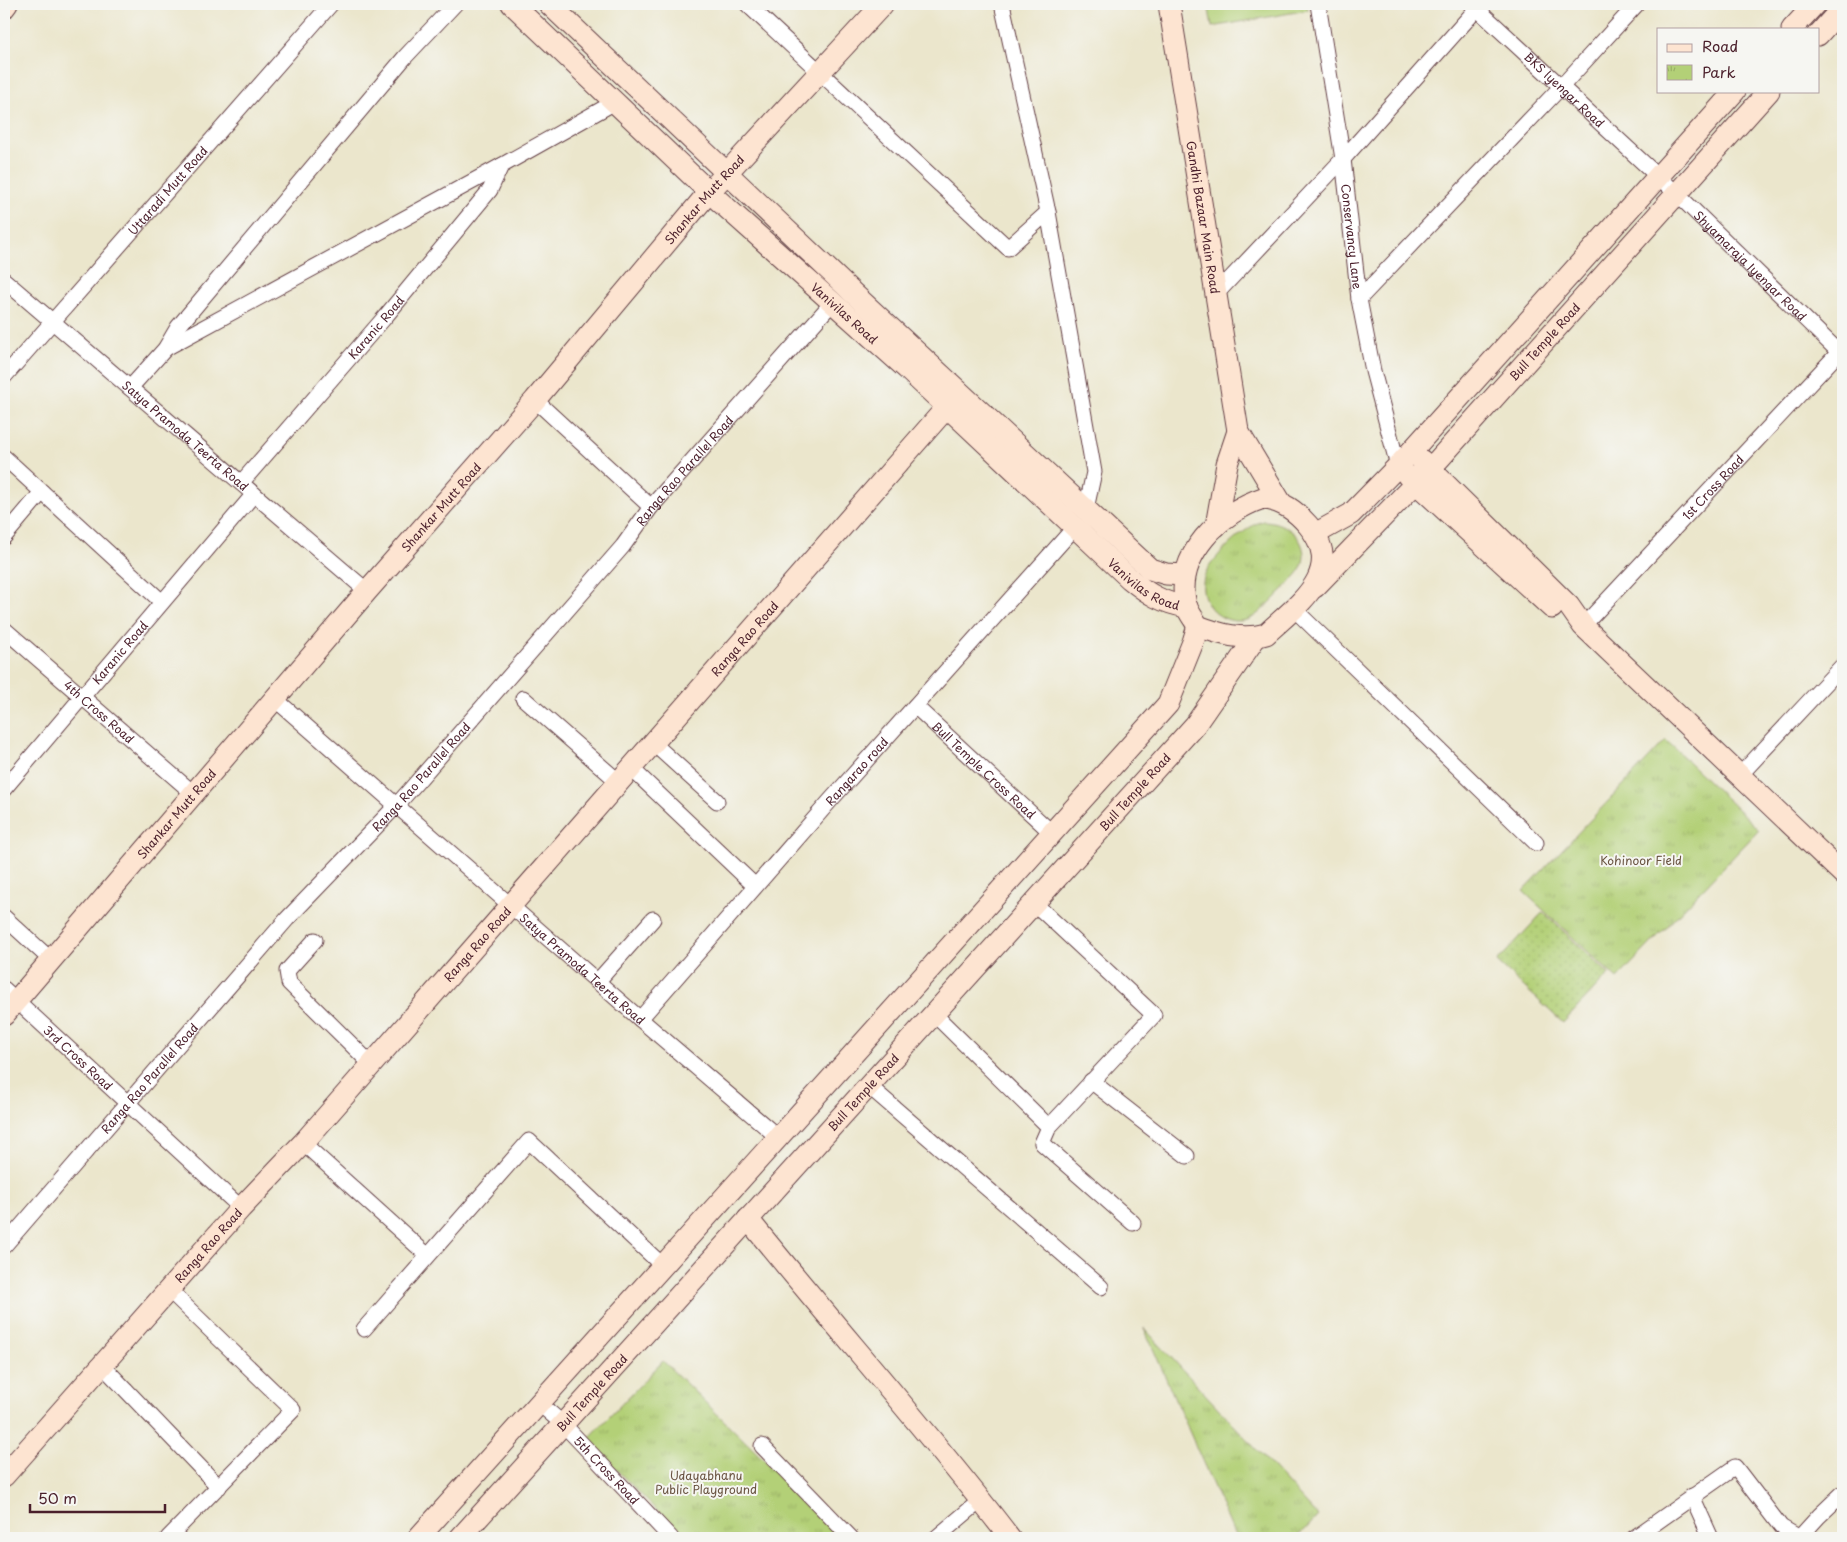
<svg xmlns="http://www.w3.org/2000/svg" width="1847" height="1542" font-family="'Playpen Sans',sans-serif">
<defs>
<pattern id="park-tufts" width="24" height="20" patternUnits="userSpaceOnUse" patternTransform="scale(1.25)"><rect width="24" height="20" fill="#b3d077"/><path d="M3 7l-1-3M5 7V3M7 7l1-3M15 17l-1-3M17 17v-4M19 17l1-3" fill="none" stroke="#9bb267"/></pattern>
<pattern id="garden-dots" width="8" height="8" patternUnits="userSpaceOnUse" patternTransform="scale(1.25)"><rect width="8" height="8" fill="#b3d077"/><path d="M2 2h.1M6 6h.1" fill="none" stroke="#9bb267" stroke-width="1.8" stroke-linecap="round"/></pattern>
</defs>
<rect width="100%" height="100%" fill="#f6f6f2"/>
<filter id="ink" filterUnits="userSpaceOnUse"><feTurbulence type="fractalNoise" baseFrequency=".02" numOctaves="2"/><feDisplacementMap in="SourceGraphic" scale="10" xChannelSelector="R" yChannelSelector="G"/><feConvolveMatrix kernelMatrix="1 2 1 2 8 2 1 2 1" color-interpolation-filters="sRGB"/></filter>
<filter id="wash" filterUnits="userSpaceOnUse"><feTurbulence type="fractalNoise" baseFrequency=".0096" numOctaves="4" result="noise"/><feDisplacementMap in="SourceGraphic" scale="20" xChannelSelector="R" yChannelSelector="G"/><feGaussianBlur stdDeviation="1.12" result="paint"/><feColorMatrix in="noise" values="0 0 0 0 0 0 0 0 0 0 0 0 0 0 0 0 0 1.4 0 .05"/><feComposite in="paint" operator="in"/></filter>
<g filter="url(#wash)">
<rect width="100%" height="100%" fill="#ebe6cc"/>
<polygon fill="#b3d077" stroke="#7e7851" points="1208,4 1307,4 1308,10 1212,27"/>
<g fill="url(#park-tufts)" stroke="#7e7851">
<path d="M1263,521C1289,521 1315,545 1299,572C1294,579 1261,613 1253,617C1249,620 1243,621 1238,621C1213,621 1194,594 1207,570C1216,555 1247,525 1263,521Z"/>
<polygon points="1666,740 1759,830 1617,979 1523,891"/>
<polygon points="1144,1328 1318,1516 1297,1538 1236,1538"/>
<polygon points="663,1361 844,1538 684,1538 587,1440"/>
</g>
<polygon fill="url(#garden-dots)" stroke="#7e7851" points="1543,912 1609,974 1563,1023 1497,962"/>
</g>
<g filter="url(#ink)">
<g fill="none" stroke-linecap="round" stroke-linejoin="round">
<defs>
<g id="street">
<polyline points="747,4 1008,248 1048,212"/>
<polyline points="1002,4 1048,212 1094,472 1086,509"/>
<path id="s1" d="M1318,4L1343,159L1359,299L1373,371L1398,466"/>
<path id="s2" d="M1472,4L1677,194L1843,356"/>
<path id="s3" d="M4,280L367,591"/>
<polyline points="1216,294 1343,159 1481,4"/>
<polyline points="1359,299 1561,87 1637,4"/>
<polyline points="166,348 501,166"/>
<path id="s4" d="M4,377L331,4"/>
<polyline points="130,388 165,349 178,327 405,57 455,4"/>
<polyline points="535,400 651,507"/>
<polyline points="4,457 162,602"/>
<path id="s5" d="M241,483L385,317L490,190L501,166L615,102"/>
<polyline points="4,537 42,492"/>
<polyline points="1293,608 1536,843"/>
<path id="s6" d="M1583,626L1843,348"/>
<path id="s7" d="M4,629L194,794"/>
<polyline points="523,698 620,783"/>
<path id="s8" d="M275,699L640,1019L779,1138"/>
<path id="s9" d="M915,706L1052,833"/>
<polyline points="654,744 717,801"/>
<polyline points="632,769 755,886"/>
<polyline points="1740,775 1843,665"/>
<path id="s10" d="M4,789L254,494"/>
<polyline points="1034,903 1154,1015 1049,1127 1042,1143 1133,1223"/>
<polyline points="4,917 51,960"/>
<polyline points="315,940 287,971 289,983 371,1064"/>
<polyline points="597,982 653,919"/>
<path id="s11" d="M4,989L241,1208"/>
<polyline points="934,1014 1049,1127"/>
<path id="s12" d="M640,1019L829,802L1075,527"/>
<polyline points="1091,1081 1187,1156"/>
<polyline points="870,1087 1101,1287"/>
<polyline points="303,1143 427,1255"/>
<path id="s13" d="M4,1246L287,919L396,806L623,546L651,507L832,303"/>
<polyline points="364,1329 529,1141 663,1266"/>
<polyline points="102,1365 219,1487"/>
<path id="s14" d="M540,1404L563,1424L671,1538"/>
<polyline points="762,1446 851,1538"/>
<polyline points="1692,1496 1711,1538"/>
<polyline points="168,1538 293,1410 168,1289"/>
<polyline points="936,1538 981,1500"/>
<polyline points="1634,1538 1735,1467 1781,1527 1798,1537"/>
<polyline points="1799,1538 1819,1516 1843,1493"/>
</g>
<g id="secondary">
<path id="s15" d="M512,4L709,192L907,369L1130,579C1148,594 1163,603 1187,607"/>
<polyline points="549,4 853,293 1150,569 1166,574 1185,575"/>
<path id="s16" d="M1169,4L1238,431L1280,501"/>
<polyline points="4,8 7,4"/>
<polyline points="1792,29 1815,4"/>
<polyline points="1818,35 1843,7"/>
<polyline points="1421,460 1569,606 1583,626 1843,874"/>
<polyline points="1407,475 1552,608"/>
<path d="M1263,498C1283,502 1295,510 1308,525C1347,572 1298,604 1266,634C1243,641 1219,634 1198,626C1194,619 1188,612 1186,605C1174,556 1220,512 1263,498Z"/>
<polyline points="1216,526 1227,464 1238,431"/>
<polyline points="1315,534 1351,514 1398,466 1735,91"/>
<path id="s17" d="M1315,587L1439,459L1769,91"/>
<path id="s18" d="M4,1015L367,591L535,400L709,192L883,4"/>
<path d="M748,1219C834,1326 927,1429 1010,1538"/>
<path id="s19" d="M4,1476L241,1208L303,1143L947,407"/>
<polyline points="418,1538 1168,704 1193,642 1198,626"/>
<path id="s20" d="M460,1538L1195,725L1256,637"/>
</g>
</defs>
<use href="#street" stroke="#623d43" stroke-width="17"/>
<use href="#secondary" stroke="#623d43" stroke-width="23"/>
<use href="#street" stroke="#fff" stroke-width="15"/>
<use href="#secondary" stroke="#fde4d1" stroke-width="21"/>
</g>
</g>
<g text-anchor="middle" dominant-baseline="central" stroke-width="4" stroke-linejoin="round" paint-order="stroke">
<g font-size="12" fill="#4a1f2b" stroke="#f6f6f2">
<text stroke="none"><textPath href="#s2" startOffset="126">BKS Iyengar Road</textPath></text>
<text stroke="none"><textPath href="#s4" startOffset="248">Uttaradi Mutt Road</textPath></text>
<text stroke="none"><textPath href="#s18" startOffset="1075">Shankar Mutt Road</textPath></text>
<text stroke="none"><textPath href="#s16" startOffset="216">Gandhi Bazaar Main Road</textPath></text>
<text stroke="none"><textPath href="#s1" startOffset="235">Conservancy Lane</textPath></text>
<text stroke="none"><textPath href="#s2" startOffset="382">Shyamaraja Iyengar Road</textPath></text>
<text stroke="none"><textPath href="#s15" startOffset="454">Vanivilas Road</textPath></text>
<text stroke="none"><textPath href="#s5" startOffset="206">Karanic Road</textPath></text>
<text stroke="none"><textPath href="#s17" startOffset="336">Bull Temple Road</textPath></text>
<text stroke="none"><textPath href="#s3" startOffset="239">Satya Pramoda Teerta Road</textPath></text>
<text stroke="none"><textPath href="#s13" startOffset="1032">Ranga Rao Parallel Road</textPath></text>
<text stroke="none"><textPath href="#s6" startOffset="190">1st Cross Road</textPath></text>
<text stroke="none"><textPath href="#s18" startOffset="670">Shankar Mutt Road</textPath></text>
<text stroke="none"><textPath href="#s15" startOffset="859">Vanivilas Road</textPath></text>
<text stroke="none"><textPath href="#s19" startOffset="1118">Ranga Rao Road</textPath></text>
<text stroke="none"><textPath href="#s10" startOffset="179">Karanic Road</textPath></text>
<text stroke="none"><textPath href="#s7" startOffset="126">4th Cross Road</textPath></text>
<text stroke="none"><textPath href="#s9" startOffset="94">Bull Temple Cross Road</textPath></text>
<text stroke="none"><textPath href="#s12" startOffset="329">Rangarao road</textPath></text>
<text stroke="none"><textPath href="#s13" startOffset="628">Ranga Rao Parallel Road</textPath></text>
<text stroke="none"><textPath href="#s20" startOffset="1006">Bull Temple Road</textPath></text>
<text stroke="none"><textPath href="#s18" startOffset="265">Shankar Mutt Road</textPath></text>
<text stroke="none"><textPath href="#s19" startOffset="712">Ranga Rao Road</textPath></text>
<text stroke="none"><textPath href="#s8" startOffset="409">Satya Pramoda Teerta Road</textPath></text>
<text stroke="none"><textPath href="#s11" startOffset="101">3rd Cross Road</textPath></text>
<text stroke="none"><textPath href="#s13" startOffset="222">Ranga Rao Parallel Road</textPath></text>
<text stroke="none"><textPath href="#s20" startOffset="601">Bull Temple Road</textPath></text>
<text stroke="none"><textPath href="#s19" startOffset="308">Ranga Rao Road</textPath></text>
<text stroke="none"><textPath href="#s20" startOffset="196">Bull Temple Road</textPath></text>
<text stroke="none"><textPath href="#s14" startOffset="94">5th Cross Road</textPath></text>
</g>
<g font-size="12" fill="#6a5442" stroke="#f6f6f2">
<text x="1641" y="860">Kohinoor Field</text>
<text x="706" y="1475">Udayabhanu<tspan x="706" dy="14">Public Playground</tspan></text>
</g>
</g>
<rect width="1847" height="1542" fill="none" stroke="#f6f6f2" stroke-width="20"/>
<rect x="1657" y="28" width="162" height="65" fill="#f6f6f2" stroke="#b1a0a2"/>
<rect x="1667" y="44" width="25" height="8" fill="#fde4d1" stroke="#b1a0a2"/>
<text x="1702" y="52" font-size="15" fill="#4a1f2b">Road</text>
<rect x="1667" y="65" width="25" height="15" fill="url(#park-tufts)" stroke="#b1a0a2"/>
<text x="1702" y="78" font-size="15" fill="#4a1f2b">Park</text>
<path d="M30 1504v8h135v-8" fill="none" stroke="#4a1f2b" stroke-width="2.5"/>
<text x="38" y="1504" font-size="15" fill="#4a1f2b" stroke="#f6f6f2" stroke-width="4" paint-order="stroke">50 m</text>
</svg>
